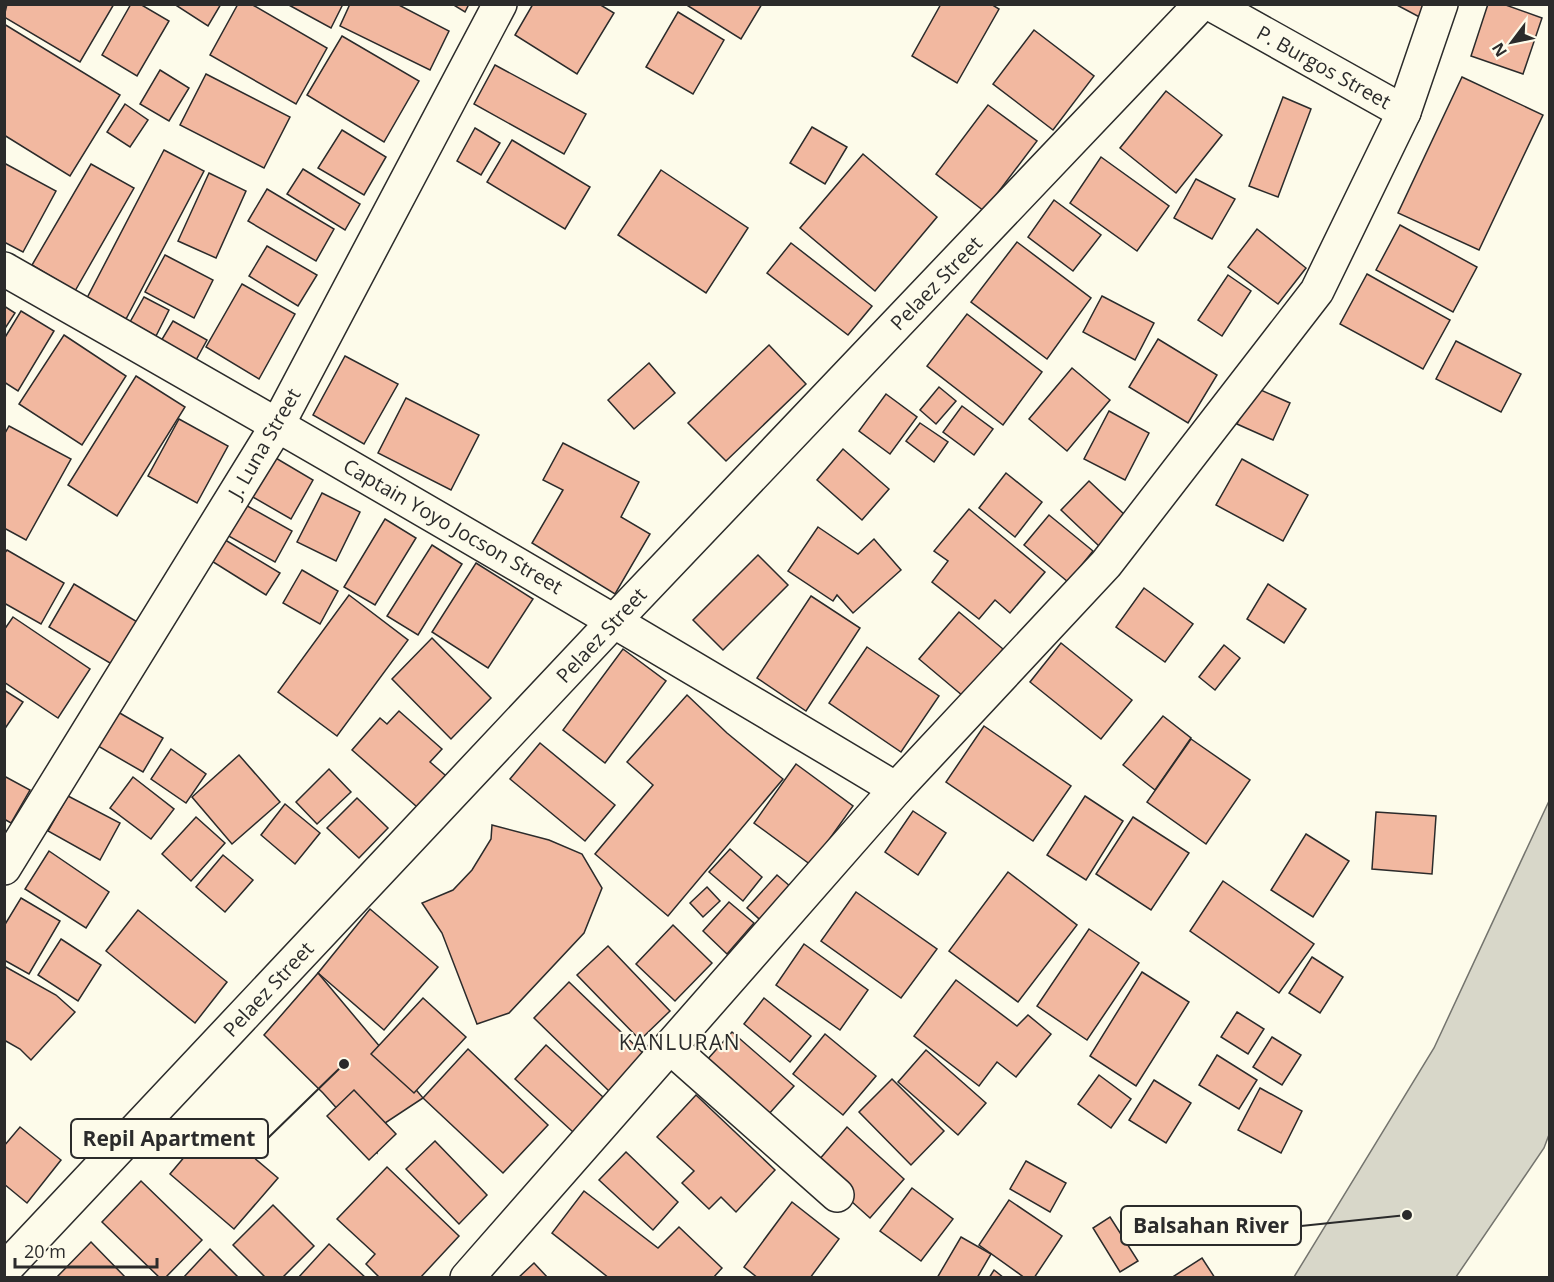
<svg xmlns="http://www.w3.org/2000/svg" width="1554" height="1282" font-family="'Open Sans',sans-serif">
<rect width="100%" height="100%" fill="#fdfbea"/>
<polygon fill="#d8d7c9" stroke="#74746e" stroke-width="1.5" points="1549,801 1550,1132 1544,1148 1456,1277 1294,1277 1434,1048"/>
<g fill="#f2b8a0" stroke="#2b2b2b" stroke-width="1.5">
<polygon points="7,4 114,4 80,62 4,17"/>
<polygon points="131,4 140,4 169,21 137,76 102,55"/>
<polygon points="174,4 221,4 208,26"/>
<polygon points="238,4 251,4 327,48 296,104 210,55"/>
<polygon points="287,4 343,4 331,28"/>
<polygon points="350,4 397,4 449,31 430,70 340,26"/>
<polygon points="452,4 469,4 465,12"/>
<polygon points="533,4 599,4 614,13 577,74 515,35"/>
<polygon points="685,4 762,4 741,39"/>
<polygon points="941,4 991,4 999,9 957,83 912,56"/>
<polygon points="1395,4 1432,4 1425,20"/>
<polygon points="1488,4 1503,4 1542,18 1523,74 1471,56"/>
<polygon points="678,12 724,40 693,94 646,67"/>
<polygon points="4,24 120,95 70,176 4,135"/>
<polygon points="1034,30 1094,76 1053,130 993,84"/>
<polygon points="342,36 419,81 384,142 307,95"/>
<polygon points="495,65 586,114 564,154 474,104"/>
<polygon points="160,70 189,88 169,121 140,104"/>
<polygon points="206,74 290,117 264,168 180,125"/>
<polygon points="1462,77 1543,115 1479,250 1398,213"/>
<polygon points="1166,91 1222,135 1176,193 1120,148"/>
<polygon points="1283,97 1311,109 1278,197 1249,186"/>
<polygon points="125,104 148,120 130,147 107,132"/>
<polygon points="988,105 1037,141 984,211 936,174"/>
<polygon points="812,127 847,147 825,184 790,163"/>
<polygon points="475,128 500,143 481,175 457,161"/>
<polygon points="342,130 386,157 364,195 318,168"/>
<polygon points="512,140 590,187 565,229 487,182"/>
<polygon points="164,150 204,171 126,319 87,298"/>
<polygon points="863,154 937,217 875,291 800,228"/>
<polygon points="1101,157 1169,206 1137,251 1070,203"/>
<polygon points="4,163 56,191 23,252 4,242"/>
<polygon points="91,164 134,188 75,291 32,265"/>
<polygon points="303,169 360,204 345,230 287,194"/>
<polygon points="661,170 748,228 706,293 618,235"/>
<polygon points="209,173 246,191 216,258 178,241"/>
<polygon points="1196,179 1235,199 1212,239 1174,218"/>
<polygon points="267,189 334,229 316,261 248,221"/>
<polygon points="1054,200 1101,235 1073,271 1028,237"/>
<polygon points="1400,225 1477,267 1453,312 1376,270"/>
<polygon points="1257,229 1306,268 1278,304 1228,267"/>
<polygon points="1017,242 1091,298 1047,359 971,302"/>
<polygon points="791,243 872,306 848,335 767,273"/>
<polygon points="267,246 317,275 298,306 249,276"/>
<polygon points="165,255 213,280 194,318 145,292"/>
<polygon points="1367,274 1450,320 1423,369 1340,324"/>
<polygon points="1228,275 1251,291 1222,336 1198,320"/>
<polygon points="242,284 295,314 259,379 206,347"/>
<polygon points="1102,296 1154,323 1135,360 1083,332"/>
<polygon points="144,297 169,310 156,336 130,322"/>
<polygon points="4,306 15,313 4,330"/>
<polygon points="21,311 54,331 18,391 4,382 4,339"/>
<polygon points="967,314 1042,372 1003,425 927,366"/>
<polygon points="173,321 207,340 196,360 161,341"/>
<polygon points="64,335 126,376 82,445 19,404"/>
<polygon points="1158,339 1217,375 1188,423 1129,387"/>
<polygon points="1456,341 1521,374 1501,412 1436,379"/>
<polygon points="769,345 806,384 726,461 688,423"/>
<polygon points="345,356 398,384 364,444 313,415"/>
<polygon points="649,363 675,393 634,429 608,400"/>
<polygon points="1072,368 1110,400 1067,451 1029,419"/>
<polygon points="136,376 185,407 117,516 68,485"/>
<polygon points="939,387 956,401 936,424 920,410"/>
<polygon points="1254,387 1290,403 1273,440 1237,424"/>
<polygon points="886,394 917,417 890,454 859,431"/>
<polygon points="406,398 479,435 451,490 378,453"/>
<polygon points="962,406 993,429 974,455 943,432"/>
<polygon points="1109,411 1149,433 1125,480 1084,459"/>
<polygon points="179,419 228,446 197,503 148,476"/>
<polygon points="920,423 948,442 934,462 906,441"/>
<polygon points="9,426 71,459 26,540 4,528 4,435"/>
<polygon points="563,443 639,482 621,517 650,534 615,594 532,543 563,490 543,480"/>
<polygon points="843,449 889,489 862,520 817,480"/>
<polygon points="269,454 313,480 291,519 246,493"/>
<polygon points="1242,459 1308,495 1283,541 1216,505"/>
<polygon points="1006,473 1042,502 1015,537 979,508"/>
<polygon points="1089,481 1127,517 1099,546 1061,510"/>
<polygon points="322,493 360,512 336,561 297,542"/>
<polygon points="242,503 292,531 275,562 225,534"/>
<polygon points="969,509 1045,572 1010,613 995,600 979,619 932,582 948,561 934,551"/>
<polygon points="1049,515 1093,551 1068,582 1024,545"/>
<polygon points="385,519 416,538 375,605 344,587"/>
<polygon points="818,527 858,554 874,539 901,570 853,613 837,595 833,601 788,571"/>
<polygon points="222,538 280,573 266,595 210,560"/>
<polygon points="432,545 462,564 418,635 387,616"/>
<polygon points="7,550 64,583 41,624 4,603 4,554"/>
<polygon points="758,555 788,585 723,650 693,620"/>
<polygon points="476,563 533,599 488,668 432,632"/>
<polygon points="302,570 338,591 320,624 283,603"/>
<polygon points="74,584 139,623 115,666 49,627"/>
<polygon points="1268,584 1306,609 1284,643 1247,619"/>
<polygon points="1144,588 1193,624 1165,662 1116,627"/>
<polygon points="349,595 408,640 337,736 278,692"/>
<polygon points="811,596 860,628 806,711 757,678"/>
<polygon points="959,612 1003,649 963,696 919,659"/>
<polygon points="13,617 90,669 58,718 4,682 4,630"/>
<polygon points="432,638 491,698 451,739 392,679"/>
<polygon points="1061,643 1132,700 1101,739 1030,682"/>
<polygon points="1224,645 1240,658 1215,690 1199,677"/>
<polygon points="867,647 939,696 901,752 829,703"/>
<polygon points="623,649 666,681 605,763 563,730"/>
<polygon points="4,690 23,702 4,730"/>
<polygon points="687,695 727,733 783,779 668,916 595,854 653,785 627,762"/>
<polygon points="399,711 442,749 430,762 452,781 424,813 352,750 380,718 387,724"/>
<polygon points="118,712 163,738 143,772 98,746"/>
<polygon points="1163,716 1191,738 1155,790 1123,765"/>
<polygon points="984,726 1071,786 1033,841 946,782"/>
<polygon points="1191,739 1250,780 1206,844 1147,802"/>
<polygon points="540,743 615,805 585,841 510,779"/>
<polygon points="171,749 206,774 186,803 151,779"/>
<polygon points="239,755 280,802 232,844 192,797"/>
<polygon points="796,764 853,806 811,865 754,823"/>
<polygon points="329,769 351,792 317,824 296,802"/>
<polygon points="4,776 30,790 11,823 4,819"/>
<polygon points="133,777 174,809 151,839 110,808"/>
<polygon points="68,796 120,823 100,860 48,831"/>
<polygon points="1085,796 1123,821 1086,880 1047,855"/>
<polygon points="357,798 388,828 359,858 327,828"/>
<polygon points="285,804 320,833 295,864 261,835"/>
<polygon points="913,811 946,833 918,875 885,852"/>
<polygon points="1376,812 1436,816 1432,874 1372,869"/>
<polygon points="196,817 225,843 191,881 162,854"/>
<polygon points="1133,817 1189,853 1151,910 1096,874"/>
<polygon points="492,825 549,840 582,854 602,888 584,933 509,1013 477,1024 442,933 422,903 453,890 472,870 491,839"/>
<polygon points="1306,834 1349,861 1313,917 1271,890"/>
<polygon points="730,849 762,877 743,901 709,872"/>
<polygon points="49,851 109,892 86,928 25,889"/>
<polygon points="223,855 253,880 225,912 196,887"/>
<polygon points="1008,872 1077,925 1018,1002 949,951"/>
<polygon points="777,875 798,893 768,927 747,908"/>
<polygon points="1223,881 1314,944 1279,993 1190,931"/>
<polygon points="707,887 720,901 703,917 690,903"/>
<polygon points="856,892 937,949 901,998 821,941"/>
<polygon points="21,898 60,921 29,974 4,960 4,926"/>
<polygon points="729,902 754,923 727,954 703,931"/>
<polygon points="370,909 438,967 384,1030 318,973"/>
<polygon points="138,910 227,982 195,1023 106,951"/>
<polygon points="673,925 712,963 675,1001 636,964"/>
<polygon points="1089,929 1139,963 1087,1040 1037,1006"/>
<polygon points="61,939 101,965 78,1001 38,975"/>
<polygon points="804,944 868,990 840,1030 776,985"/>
<polygon points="608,946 670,1011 640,1040 577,975"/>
<polygon points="1312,957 1343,977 1320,1013 1289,993"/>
<polygon points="4,966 56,995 75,1012 31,1060 20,1049 4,1040"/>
<polygon points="1142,972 1189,1002 1136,1086 1090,1056"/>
<polygon points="318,973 423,1098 385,1123 377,1153 323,1093 264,1035"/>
<polygon points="956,980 1017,1026 1028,1015 1051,1034 1016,1077 997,1062 979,1086 914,1036"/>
<polygon points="569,982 645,1055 610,1092 534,1018"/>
<polygon points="423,998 466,1037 414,1093 371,1054"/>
<polygon points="764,998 811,1036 790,1062 744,1024"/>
<polygon points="1237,1012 1264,1029 1248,1054 1221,1037"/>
<polygon points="732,1032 794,1086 768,1115 706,1061"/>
<polygon points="825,1034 876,1076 843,1115 793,1074"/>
<polygon points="1272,1037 1301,1055 1282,1085 1253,1067"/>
<polygon points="546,1045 603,1097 573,1132 515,1079"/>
<polygon points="468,1049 548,1125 503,1173 423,1098"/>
<polygon points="926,1050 986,1103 958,1135 898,1082"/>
<polygon points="1217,1055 1257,1080 1239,1109 1199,1085"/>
<polygon points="1099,1075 1131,1099 1111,1128 1078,1104"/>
<polygon points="892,1079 944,1131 911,1165 859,1112"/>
<polygon points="1154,1080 1191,1103 1166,1143 1129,1120"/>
<polygon points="1260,1088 1302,1111 1281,1153 1238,1130"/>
<polygon points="354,1090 396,1134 369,1160 327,1116"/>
<polygon points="696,1095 775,1170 736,1212 721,1197 709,1209 682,1183 694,1171 657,1137"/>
<polygon points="213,1123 278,1178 234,1229 170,1174"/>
<polygon points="20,1127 61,1160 27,1203 4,1184 4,1146"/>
<polygon points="847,1127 904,1179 870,1218 813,1167"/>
<polygon points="435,1141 487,1195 459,1224 406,1169"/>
<polygon points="626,1152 678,1202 653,1230 599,1180"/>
<polygon points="1026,1161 1066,1183 1050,1212 1010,1189"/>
<polygon points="387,1167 459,1236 420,1278 380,1278 366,1264 375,1254 337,1219"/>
<polygon points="141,1181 202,1240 165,1278 160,1278 102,1222"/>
<polygon points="912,1188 953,1219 921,1261 880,1231"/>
<polygon points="584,1191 658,1248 679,1227 722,1268 713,1278 609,1278 552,1233"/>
<polygon points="1009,1200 1062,1236 1034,1278 1025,1278 979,1245"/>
<polygon points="792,1202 839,1239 810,1278 758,1278 744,1267"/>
<polygon points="273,1205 314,1246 282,1278 266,1278 233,1245"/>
<polygon points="1110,1217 1138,1261 1120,1272 1093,1228"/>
<polygon points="961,1237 991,1254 977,1278 937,1278"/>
<polygon points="91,1242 126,1278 56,1278"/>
<polygon points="329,1244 366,1278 298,1278"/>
<polygon points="210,1249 239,1278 183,1278"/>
<polygon points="1202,1258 1215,1278 1171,1278"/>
<polygon points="534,1263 548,1278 518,1278"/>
<polygon points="994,1270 1004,1278 989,1278"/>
</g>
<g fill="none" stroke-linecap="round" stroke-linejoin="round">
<defs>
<g id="street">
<polyline points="1211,4 1404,112"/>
<polyline points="896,789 1106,564 1317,291 1404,112 1441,4"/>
<polyline points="4,868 278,424 500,4"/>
<polyline points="670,1047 837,1195"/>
<polyline points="4,1270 615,620 1201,4"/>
</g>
<path id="secondary" d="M4,269C304,439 601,612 896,789L467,1278"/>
</defs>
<use href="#street" stroke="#2b2b2b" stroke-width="36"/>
<use href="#secondary" stroke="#2b2b2b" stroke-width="36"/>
<use href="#street" stroke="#fdfbea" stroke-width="33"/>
<use href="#secondary" stroke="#fdfbea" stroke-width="33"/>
</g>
<g text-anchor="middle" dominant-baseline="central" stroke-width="4.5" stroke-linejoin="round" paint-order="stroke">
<g font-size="20" fill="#2b2b2b" stroke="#fdfbea">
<text transform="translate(1324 67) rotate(29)">P. Burgos Street</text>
<text transform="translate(936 283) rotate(-46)">Pelaez Street</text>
<text transform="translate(264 443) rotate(-60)">J. Luna Street</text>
<text transform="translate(453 526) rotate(30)">Captain Yoyo Jocson Street</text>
<text transform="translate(601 635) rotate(-47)">Pelaez Street</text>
<text transform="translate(268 989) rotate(-47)">Pelaez Street</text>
</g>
<g font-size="21" letter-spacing="1.5" fill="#2b2b2b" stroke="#fdfbea">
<text x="680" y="1042">KANLURAN</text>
</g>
</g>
<path fill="none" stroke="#2b2b2b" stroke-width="2" d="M344 1064L268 1138M1407 1215L1301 1226"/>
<g fill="#2b2b2b" stroke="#fdfbea" stroke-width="2">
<circle cx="344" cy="1064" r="6"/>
<circle cx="1407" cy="1215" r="6"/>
</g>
<g fill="#fdfbea" stroke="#2b2b2b" stroke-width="2">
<rect x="71" y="1119" width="197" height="39" rx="6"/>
<rect x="1121" y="1206" width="180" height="39" rx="6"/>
</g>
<g font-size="21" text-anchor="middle" font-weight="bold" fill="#2b2b2b">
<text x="169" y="1146">Repil Apartment</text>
<text x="1211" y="1233">Balsahan River</text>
</g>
<rect width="1554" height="1282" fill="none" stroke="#2b2b2b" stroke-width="12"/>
<g transform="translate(1512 42) rotate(238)" stroke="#fdfbea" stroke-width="4.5" paint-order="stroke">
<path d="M0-4.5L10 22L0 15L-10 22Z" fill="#2b2b2b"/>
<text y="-9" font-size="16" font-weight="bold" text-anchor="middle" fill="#2b2b2b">N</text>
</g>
<path d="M15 1258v9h142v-9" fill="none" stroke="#2b2b2b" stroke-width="3"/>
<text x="24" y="1258" font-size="18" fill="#2b2b2b" stroke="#fdfbea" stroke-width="4.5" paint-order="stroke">20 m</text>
</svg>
